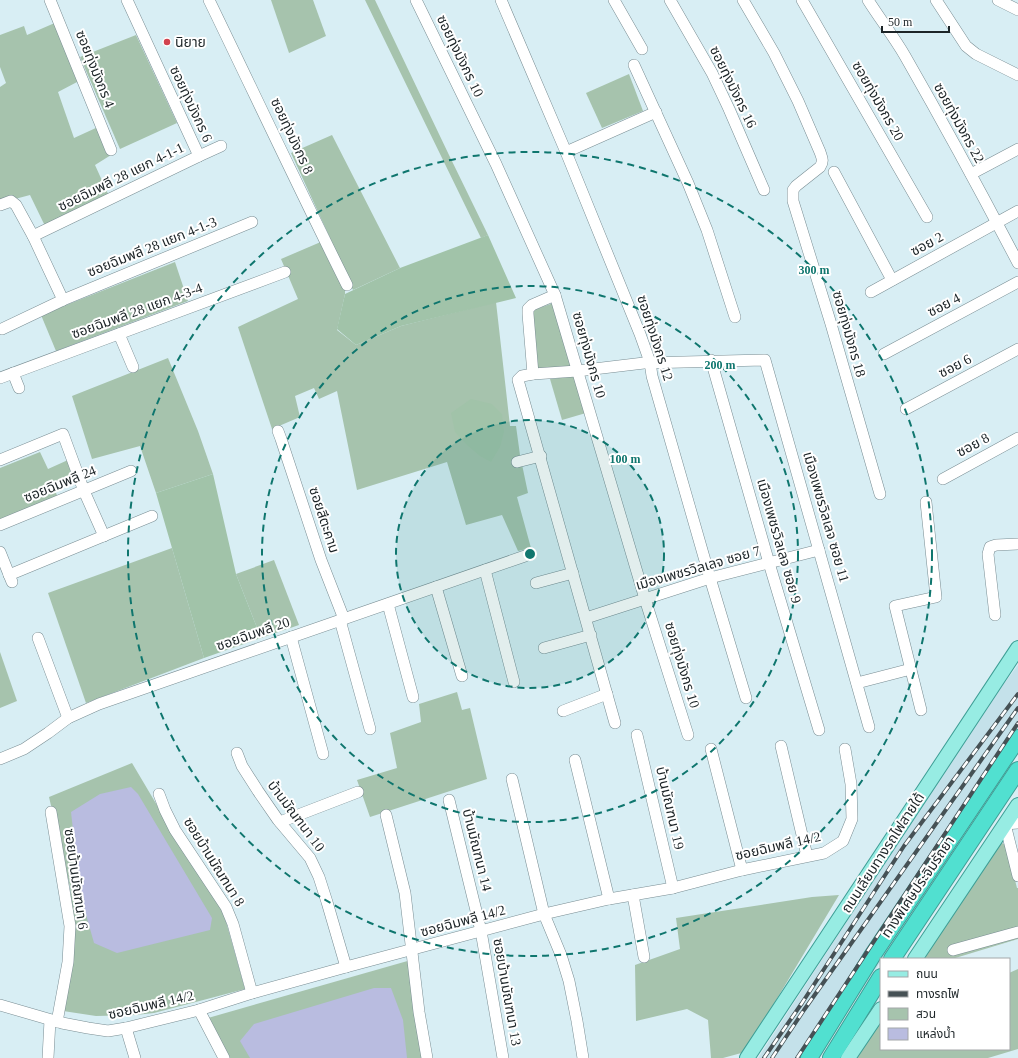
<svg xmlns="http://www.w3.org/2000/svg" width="1018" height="1058" font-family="'Times New Roman','Noto Sans Thai',serif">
<rect width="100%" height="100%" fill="#d8eef4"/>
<polygon fill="#c4e1ea" points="1018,665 1018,752 882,959 881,959 881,961 817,1058 758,1058 988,705"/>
<g fill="#a6c3ad">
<polygon points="271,0 313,0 326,36 289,53"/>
<polygon points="365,0 375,0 449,155 488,235 481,238"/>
<polygon points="57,22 79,81 58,92 74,138 98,127 111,155 95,165 109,196 45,226 30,195 0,203 0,87 6,83 0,67 0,35 24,26 27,35"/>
<polygon points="136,35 177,123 120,149 80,57"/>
<polygon points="629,74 643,111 602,128 586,93"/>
<polygon points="332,135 400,268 353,290 339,263 345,287 345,294 337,330 356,345 401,326 496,302 510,426 516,426 520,455 528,493 517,497 531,548 518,551 502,515 466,525 447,462 357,490 337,391 319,399 314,388 295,396 300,417 272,429 238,327 298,299 281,259 330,238 291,153"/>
<polygon points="175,262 188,301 56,351 41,315"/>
<polygon points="553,303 571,368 537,370 530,314 534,310"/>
<polygon points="168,358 198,431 213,474 156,493 140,446 92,459 72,396"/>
<polygon points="576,376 586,413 562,420 550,379"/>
<polygon points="40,452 48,469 68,460 72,476 53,485 58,498 0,520 0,468"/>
<polygon points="172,548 204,658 86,703 48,593"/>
<polygon points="274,560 299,625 261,638 236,574"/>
<polygon points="0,652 17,701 0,708"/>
<polygon points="457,692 462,710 470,708 487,779 370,817 357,780 397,768 390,733 421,722 419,704"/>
<polygon points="132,763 164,817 223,911 245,989 154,1013 136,1015 96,1016 63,1011 72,906 70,887 49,797"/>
<polygon points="1000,842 1006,845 1017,888 1018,888 1018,939 952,959 922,959"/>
<polygon points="839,895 745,1052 723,1058 711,1058 708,1020 687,1009 636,1021 635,965 680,949 676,918 812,897"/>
<polygon points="411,960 423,1058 230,1058 208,1018"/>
<polygon points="1018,969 1018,1049 988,1058 857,1058 881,1018 881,1049 1009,1049 1009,973"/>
</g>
<g fill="#a1c3a9">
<polygon points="488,235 516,298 401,326 356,345 337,329 345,294 400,268"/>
<polygon points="471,399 492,404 502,414 504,432 500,447 491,462 480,456 467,445 455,432 451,413"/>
<polygon points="213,474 236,574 261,638 204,658 156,493"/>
</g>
<g fill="#b9bce0">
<polygon points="131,787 138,794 212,918 210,930 117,953 94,943 80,893 71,812 100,794"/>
<polygon points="374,988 391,988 403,1020 407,1058 250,1058 240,1041 254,1024"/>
</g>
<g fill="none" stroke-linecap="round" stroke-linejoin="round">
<defs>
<g id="minor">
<polyline points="50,0 111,150"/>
<polyline points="127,0 199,156"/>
<path d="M209,0C255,95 300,191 347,285"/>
<polyline points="416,0 496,164 555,295 645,599 688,735"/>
<polyline points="501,0 566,152 640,334 650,362 652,376 710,578 746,698"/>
<polyline points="614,0 642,49"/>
<polyline points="670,0 712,73 729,109 764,190"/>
<path d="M743,0L774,53L798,101L820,152C822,158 824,161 820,167L796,186L793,190V201L831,324L880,494"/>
<polyline points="802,0 927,217"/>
<path d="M868,0C880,19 894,37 905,56C944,124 982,194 1018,263"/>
<polyline points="936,0 966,46 976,54 1018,75"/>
<polyline points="998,0 1018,10"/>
<polyline points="634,65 688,183 707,230 735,317"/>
<polyline points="566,152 656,112"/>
<polyline points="834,172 892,280"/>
<polyline points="971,174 1018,149"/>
<polyline points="0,205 11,201 16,205 33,236 63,300"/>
<polyline points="33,236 199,156 221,146"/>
<polyline points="871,292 1018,211"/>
<polyline points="2,329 63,300 252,222"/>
<polyline points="119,334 133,367"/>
<polyline points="884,354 1018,282"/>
<polyline points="711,360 769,563 819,730"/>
<polyline points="13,373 19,388"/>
<polyline points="533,374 528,314 528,309 532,305 555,295"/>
<polyline points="0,378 285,272"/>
<polyline points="906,409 1018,349"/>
<polyline points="278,431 281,439 321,560 344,619"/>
<polyline points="0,460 63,434 84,491 104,536"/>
<polyline points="517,462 541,456"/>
<polyline points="943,479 1018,438"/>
<polyline points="0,525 131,471"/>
<polyline points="0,552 12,582"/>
<polyline points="485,570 514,682"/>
<polyline points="9,575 152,516"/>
<polyline points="536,583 573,573"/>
<polyline points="436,587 462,676"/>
<polyline points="388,604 413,697"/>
<polyline points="995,615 988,554 990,547 996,545 1018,544"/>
<polyline points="586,618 710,578 819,550"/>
<polyline points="340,620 370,729"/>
<polyline points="291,637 323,754"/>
<polyline points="38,638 68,718"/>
<polyline points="544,648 591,635"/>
<polyline points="857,683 911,669"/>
<polyline points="921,710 895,606 936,597 926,502"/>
<polyline points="563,711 607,694"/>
<polyline points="615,723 518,380 522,376 533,374 577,371 644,363 765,360 869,727"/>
<polyline points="637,735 673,888"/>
<polyline points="781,746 807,856"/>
<polyline points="711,749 742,870"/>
<polyline points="237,753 242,766 258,791 278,820 310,858 319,877 327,902 346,967"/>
<polyline points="0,759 24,749 48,733 68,718 99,704 525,556"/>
<polyline points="575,760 609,899"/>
<polyline points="512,779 544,914 561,955 569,981 577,1021 583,1058"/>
<polyline points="159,794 165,810 175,830 226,907 233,924 252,993"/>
<polyline points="449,800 481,931 503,1058"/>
<polyline points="51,812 70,926 68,962 57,1022"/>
<polyline points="386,815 405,893 419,1012 427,1058"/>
<polyline points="280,822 358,792"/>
<polyline points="1018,823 1005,824 1018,876"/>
<polyline points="633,895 644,957"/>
<polyline points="953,950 1018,932"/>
<polyline points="0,1005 62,1023 88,1028 108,1031 126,1028 199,1010 252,993 346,967 544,914 609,899 673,888 742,870 824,853 843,841 852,819 851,784 845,749"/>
<polyline points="199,1010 224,1058"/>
<polyline points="126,1028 135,1058"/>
<polyline points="48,1058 50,1020"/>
</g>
<g id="major">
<polyline points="915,959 1018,805"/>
<polyline points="747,1058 1018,648"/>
<polyline points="848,1058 881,1009"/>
</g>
<g id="highway">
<polyline points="892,959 1018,770"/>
<polyline points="809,1058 872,956 1018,738"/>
<polyline points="831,1058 881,977"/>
</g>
</defs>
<use href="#minor" stroke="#798d93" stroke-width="12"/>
<use href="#major" stroke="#3e9e95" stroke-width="16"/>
<use href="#highway" stroke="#3e9e95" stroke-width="18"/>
<use href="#minor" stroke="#fff" stroke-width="11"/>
<use href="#major" stroke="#97ece3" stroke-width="14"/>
<use href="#highway" stroke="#51e0d0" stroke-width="16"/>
<defs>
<g id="rail">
<polyline points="764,1058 802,1003 904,846 1018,694"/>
<polyline points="772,1058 804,1010 1018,708"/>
<polyline points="797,1058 1018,723"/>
</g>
</defs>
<use href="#rail" stroke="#465155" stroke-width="4"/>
<use href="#rail" stroke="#fff" stroke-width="2.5" stroke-dasharray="8" stroke-linecap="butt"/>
</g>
<circle cx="530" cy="554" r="134" fill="#0f766e" fill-opacity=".12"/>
<g fill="none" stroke="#0f766e" stroke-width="2" stroke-dasharray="7 5">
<circle cx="530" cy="554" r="134"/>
<circle cx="530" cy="554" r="268"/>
<circle cx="530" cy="554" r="402"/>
</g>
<circle fill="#d2424e" stroke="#fff" stroke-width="1.5" cx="167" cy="42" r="4"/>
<g text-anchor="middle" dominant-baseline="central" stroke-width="4" stroke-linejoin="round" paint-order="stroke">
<g font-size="14" fill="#1c2427" stroke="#fff" text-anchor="start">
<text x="175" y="42">นิยาย</text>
</g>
<g font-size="14" fill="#1c2427" stroke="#fff">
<text transform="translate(460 56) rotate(64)">ซอยทุ่งมังกร 10</text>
<text transform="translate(95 69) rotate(68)">ซอยทุ่งมังกร 4</text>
<text transform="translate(733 87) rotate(64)">ซอยทุ่งมังกร 16</text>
<text transform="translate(878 101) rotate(60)">ซอยทุ่งมังกร 20</text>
<text transform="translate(191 104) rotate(65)">ซอยทุ่งมังกร 6</text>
<text transform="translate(959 123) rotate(61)">ซอยทุ่งมังกร 22</text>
<text transform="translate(292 136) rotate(65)">ซอยทุ่งมังกร 8</text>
<text transform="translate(121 177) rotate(-26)">ซอยฉิมพลี 28 แยก 4-1-1</text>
<text transform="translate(927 244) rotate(-29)">ซอย 2</text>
<text transform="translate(152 247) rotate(-22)">ซอยฉิมพลี 28 แยก 4-1-3</text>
<text transform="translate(944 305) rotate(-28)">ซอย 4</text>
<text transform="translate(137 311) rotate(-20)">ซอยฉิมพลี 28 แยก 4-3-4</text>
<text transform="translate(849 334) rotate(74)">ซอยทุ่งมังกร 18</text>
<text transform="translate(655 338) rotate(72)">ซอยทุ่งมังกร 12</text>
<text transform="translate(589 355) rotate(74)">ซอยทุ่งมังกร 10</text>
<text transform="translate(955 366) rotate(-28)">ซอย 6</text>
<text transform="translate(973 445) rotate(-29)">ซอย 8</text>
<text transform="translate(60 484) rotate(-22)">ซอยฉิมพลี 24</text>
<text transform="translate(826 517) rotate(74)">เมืองเพชรวิลเลจ ซอย 11</text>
<text transform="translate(324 520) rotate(72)">ซอยสีตะคาม</text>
<text transform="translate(779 541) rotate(74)">เมืองเพชรวิลเลจ ซอย 9</text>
<text transform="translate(698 568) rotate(-16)">เมืองเพชรวิลเลจ ซอย 7</text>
<text transform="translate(253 634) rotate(-19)">ซอยฉิมพลี 20</text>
<text transform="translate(682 665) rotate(73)">ซอยทุ่งมังกร 10</text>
<text transform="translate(670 808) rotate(77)">บ้านมัณฑนา 19</text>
<text transform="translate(296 816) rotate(53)">บ้านมัณฑนา 10</text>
<text transform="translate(778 846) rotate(-13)">ซอยฉิมพลี 14/2</text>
<text transform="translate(477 850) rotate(76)">บ้านมัณฑนา 14</text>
<text transform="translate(883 853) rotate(-57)">ถนนเลียบทางรถไฟสายใต้</text>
<text transform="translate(214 862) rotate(58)">ซอยบ้านมัณฑนา 8</text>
<text transform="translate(76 879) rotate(82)">ซอยบ้านมัณฑนา 6</text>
<text transform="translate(918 887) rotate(-56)">ทางพิเศษประจิมรัถยา</text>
<text transform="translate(463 921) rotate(-15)">ซอยฉิมพลี 14/2</text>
<text transform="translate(507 992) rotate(80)">ซอยบ้านมัณฑนา 13</text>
<text transform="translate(151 1005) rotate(-13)">ซอยฉิมพลี 14/2</text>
</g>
</g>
<circle cx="530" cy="554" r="6" fill="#0f766e" stroke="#fff" stroke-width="2"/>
<g font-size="12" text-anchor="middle" font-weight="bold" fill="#0f766e" stroke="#fff" stroke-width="4" stroke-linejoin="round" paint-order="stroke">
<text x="814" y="274">300 m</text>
<text x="720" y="369">200 m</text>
<text x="625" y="463">100 m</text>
</g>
<rect x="880" y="958" width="130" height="92" fill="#ffffff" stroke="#a4a7a9"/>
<rect x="888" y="971" width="20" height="6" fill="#97ece3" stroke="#a4a7a9"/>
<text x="916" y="978" font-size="12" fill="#1c2427">ถนน</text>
<rect x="888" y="991" width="20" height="6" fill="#465155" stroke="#a4a7a9"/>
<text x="916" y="998" font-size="12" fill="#1c2427">ทางรถไฟ</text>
<rect x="888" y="1008" width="20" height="12" fill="#a6c3ad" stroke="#a4a7a9"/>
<text x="916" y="1018" font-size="12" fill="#1c2427">สวน</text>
<rect x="888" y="1028" width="20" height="12" fill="#b9bce0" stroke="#a4a7a9"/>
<text x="916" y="1038" font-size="12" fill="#1c2427">แหล่งน้ำ</text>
<path d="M882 26v6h67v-6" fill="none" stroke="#1c2427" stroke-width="2"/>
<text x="888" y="26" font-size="12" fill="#1c2427" stroke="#ffffff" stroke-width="3" paint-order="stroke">50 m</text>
</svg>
